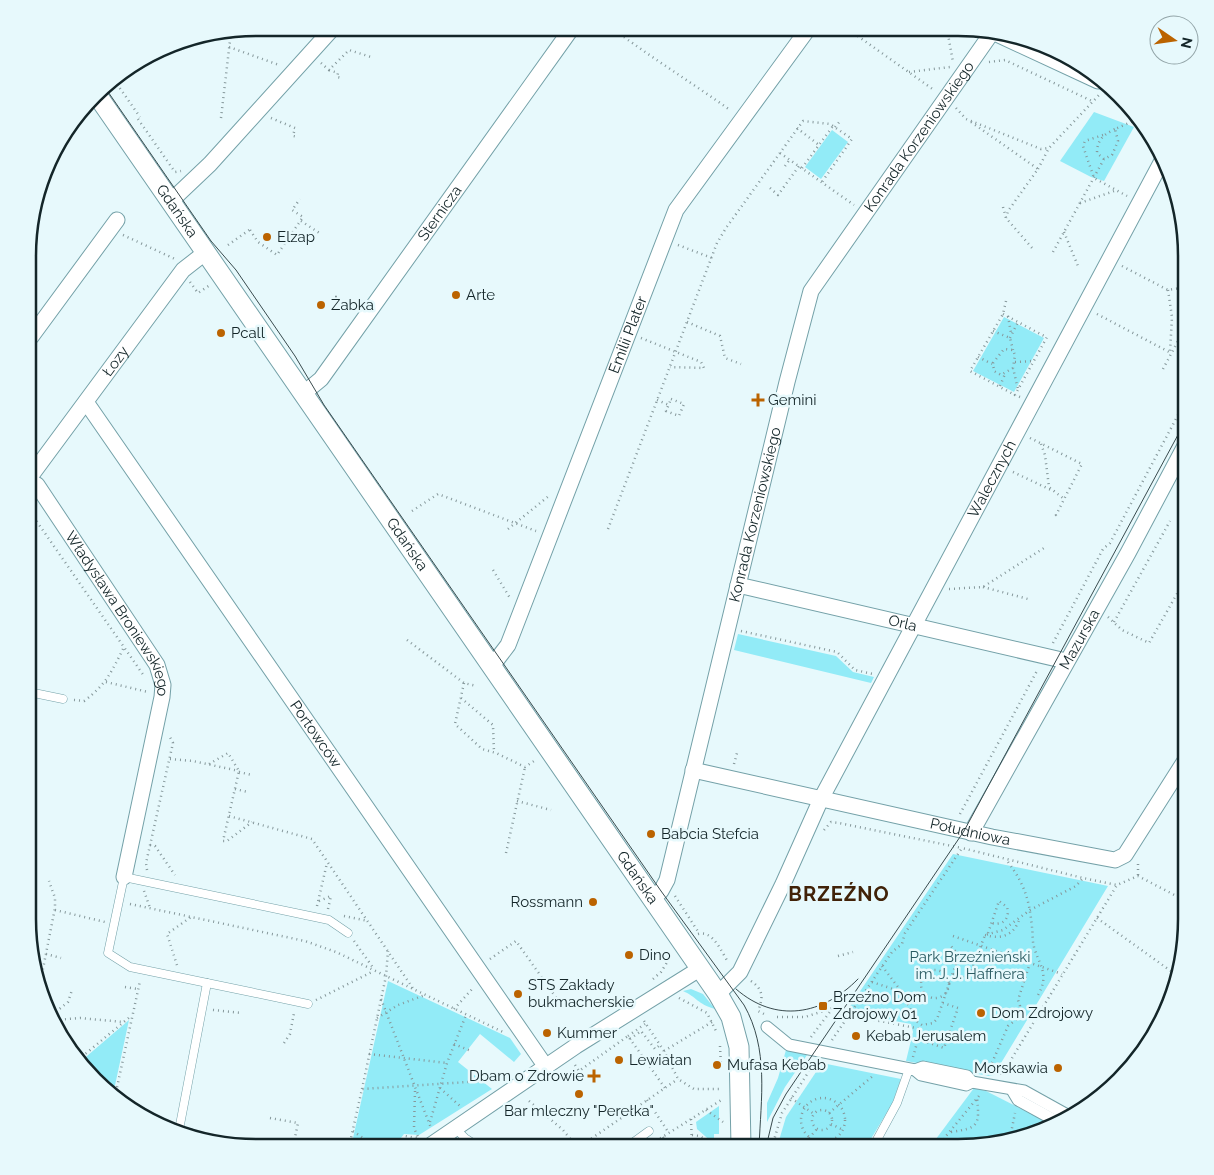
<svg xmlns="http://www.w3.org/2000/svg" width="1214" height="1175" font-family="Raleway,sans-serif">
<rect width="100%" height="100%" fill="#e7f9fc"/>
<g fill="#92ebf7">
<polygon points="1094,112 1134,127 1104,181 1091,177 1060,161"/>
<polygon points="832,130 848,142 821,179 805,167"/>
<polygon points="1004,317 1044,338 1014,392 973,371"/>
<polygon points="738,634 836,656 853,672 874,677 871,683 734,650"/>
<polygon points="953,854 1108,886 998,1068 994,1075 989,1076 906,1061 913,1032 911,1024 846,1012"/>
<polygon points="388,981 510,1038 521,1054 514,1062 480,1034 458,1062 492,1089 419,1135 404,1134 394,1147 351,1147"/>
<path d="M691,989L703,994L715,1009C697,1004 697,997 683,991Z"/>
<polygon points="129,1020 114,1090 80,1062"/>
<polygon points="786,1050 807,1055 785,1087 767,1122 767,1103 778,1078"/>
<polygon points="822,1063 901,1079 892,1104 866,1147 777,1147 786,1117"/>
<polygon points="974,1088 986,1091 1053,1125 1045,1130 972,1147 930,1147"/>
<polygon points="719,1106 719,1134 714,1134 714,1144 697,1129 696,1122"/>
</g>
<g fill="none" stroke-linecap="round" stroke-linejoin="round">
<defs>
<g id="service">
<polyline points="29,692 63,699"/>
<polyline points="308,1004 130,967 108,953 124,877 329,920 348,933"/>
<polyline points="455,1128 465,1138 479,1147"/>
<polyline points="179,1130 207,983"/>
<polyline points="627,1147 649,1131"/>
<polyline points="873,1147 897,1103 909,1069"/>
</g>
<g id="pedestrian">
<polyline points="767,1027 789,1045 915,1070 921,1075 966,1085 972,1082"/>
<polyline points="915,1070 923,1067 967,1076 972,1082 1024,1091 1069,1116"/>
<polyline points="1012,1090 1018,1100 1058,1122"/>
</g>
<g id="minor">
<polyline points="986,29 1098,81"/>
<polyline points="171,201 210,164 333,28"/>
<polyline points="31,337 117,220"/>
<path id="s1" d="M304,393L321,379L572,28"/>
<path id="s2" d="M86,402L546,1067"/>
<path id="s3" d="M30,477L183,270L206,252"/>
<path id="s4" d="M30,481L37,485L157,665L163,685L162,697L124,877"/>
<path id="s5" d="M738,585L1066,661"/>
<path id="s6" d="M492,666L508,645L676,210L808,29"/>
<path id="s7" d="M693,770L992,837L1115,860L1125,855L1186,759"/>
<path id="s8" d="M971,833L1128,553L1186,444"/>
<path id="s9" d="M653,898L661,891L667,880L787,382L811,291L993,31"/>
<path id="s10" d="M718,994L740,972L783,884L821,799L1163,159"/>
<polyline points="428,1147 576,1046 701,968"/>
</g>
<g id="tertiary">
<path id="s11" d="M97,95L718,994L731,1017L739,1047L741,1147"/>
</g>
</defs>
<use href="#service" stroke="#74a1a8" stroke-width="9"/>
<use href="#pedestrian" stroke="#74a1a8" stroke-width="13"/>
<use href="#minor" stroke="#74a1a8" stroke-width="17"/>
<use href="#tertiary" stroke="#74a1a8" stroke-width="21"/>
<g stroke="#86989b" stroke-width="2.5" stroke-dasharray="1 4" stroke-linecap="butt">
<path d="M612,28C650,57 691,82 730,110"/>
<polyline points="847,29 852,32"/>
<polyline points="853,29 852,32 934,90"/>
<polyline points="947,29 953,62"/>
<polyline points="229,47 279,65"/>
<polyline points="989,62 1005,60 1094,102"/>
<polyline points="321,63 329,70 349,50 371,57"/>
<polyline points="329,70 338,73 337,77 341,78"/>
<polyline points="909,72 950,67"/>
<polyline points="111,81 114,86"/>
<polyline points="117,84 140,117"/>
<polyline points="1105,93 1119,100"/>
<polyline points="956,108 966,119 1041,149 1049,148 1099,95"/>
<polyline points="221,118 231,32"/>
<polyline points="271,118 295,128 293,136 298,137"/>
<polyline points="138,119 175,172 181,171"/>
<polyline points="971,122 1038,169 1008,211 1006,218"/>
<polyline points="835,127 841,120"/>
<polyline points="797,128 819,145"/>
<polyline points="1103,135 1085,141 1083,146 1094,178 1127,196"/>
<polyline points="780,153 854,205"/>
<path d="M1104,159L1097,153C1097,140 1103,135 1115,129"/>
<polyline points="785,166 790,159"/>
<polyline points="802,168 833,126"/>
<polyline points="1038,169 1049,148"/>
<polyline points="770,188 778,195 799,166"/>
<polyline points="1080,203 1117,190"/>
<polyline points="1003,207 1006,218 1033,249"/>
<polyline points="301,221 321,234"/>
<polyline points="250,230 258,242 277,255 303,217 292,210 300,199"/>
<polyline points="1064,232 1078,266"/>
<polyline points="123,235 175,259"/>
<polyline points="228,245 252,228"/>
<polyline points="678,245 712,258"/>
<polyline points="1053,252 1104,159 1112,155 1118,141 1115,129 1138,119 1142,122"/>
<polyline points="1122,266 1168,290 1186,287"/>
<polyline points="190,282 198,293 210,285"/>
<polyline points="1168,290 1172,317 1170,352"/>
<polyline points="1006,301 1003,314 970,371 1015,395"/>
<polyline points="1003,314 1046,337"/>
<polyline points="1097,314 1171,353"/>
<polyline points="1008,316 1011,333"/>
<polyline points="687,322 720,336 725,358 741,364"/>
<polyline points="993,331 1010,338 1013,350"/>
<polyline points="641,338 701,362 704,368 670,367"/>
<polyline points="1010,338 1018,322"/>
<polyline points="978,357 992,364"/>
<polyline points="1015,362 1033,361"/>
<polyline points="1013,368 1001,375 994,371 993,363 1004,349 1013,350 1015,355 1013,368 1018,389"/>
<polyline points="1163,369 1186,326"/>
<polyline points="1000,386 1005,374"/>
<polyline points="1020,397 1015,395 1047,337"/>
<polygon points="671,399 684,404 679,416 666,411"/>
<polyline points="657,400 669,405"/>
<polyline points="1030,438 1082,464 1056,515 1060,517"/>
<polyline points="1041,444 1045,455 1049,487 1064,499"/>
<polyline points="1013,472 1051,490"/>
<polyline points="412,511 438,494 536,531"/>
<polyline points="30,518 33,516 144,676"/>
<polyline points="508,529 550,495"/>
<polyline points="608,529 717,243 726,228 803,121 830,124 852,139 822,182"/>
<polyline points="493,570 510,598"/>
<polyline points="983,587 1028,599"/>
<polyline points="949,589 983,587 1044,548"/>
<polyline points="1108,617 1122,630 1149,643 1186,578"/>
<polyline points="1114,622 1170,521"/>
<polyline points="741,631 837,652 855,670 873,674"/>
<polyline points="407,640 464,683 476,686"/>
<polyline points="1053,643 1103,549 1110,543 1186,400"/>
<polyline points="106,682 148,692"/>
<polyline points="464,683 455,724 482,749 496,753 525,767 537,759"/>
<polyline points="461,698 493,725 494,753"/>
<path d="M74,700L84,701C106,685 112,671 124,647"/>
<polyline points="170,759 193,761 239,771"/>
<polyline points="209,764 228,753 239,771 223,841 227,841 252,822"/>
<polyline points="734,764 737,753"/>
<polyline points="239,772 252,775"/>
<polyline points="235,789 248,792"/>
<polyline points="517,801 551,810"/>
<polyline points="960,814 1038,669"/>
<polyline points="229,816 312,839 414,990"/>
<polyline points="824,830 831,822 839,823 962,848"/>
<polyline points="150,845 155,846 175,875"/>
<polyline points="506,853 525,767"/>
<path d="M1008,862C1025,885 1029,899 1032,927C1033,933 1032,940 1034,947C1039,965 1050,974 1038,995"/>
<polyline points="1138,864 1138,876"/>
<polyline points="147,870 146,863 173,743 169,735"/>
<polyline points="144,891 150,908"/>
<polyline points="675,896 699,933"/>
<polyline points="319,901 331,896"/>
<polyline points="130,904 305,941 336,952 503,1032"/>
<polyline points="317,906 327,863"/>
<polyline points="328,909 331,896"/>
<polyline points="55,910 105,922"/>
<polyline points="344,916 368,921"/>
<polyline points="1097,918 1175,974"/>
<path d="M988,933L999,901L1007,907L1008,912C1007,922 1001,925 991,923"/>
<path d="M698,934C713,930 721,951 728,962"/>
<path d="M985,935C1002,940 1015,935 1020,917"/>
<polyline points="953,936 1062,974"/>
<polyline points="354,941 374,969"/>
<polyline points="46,954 61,958"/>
<polyline points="838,956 853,952"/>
<polyline points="490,959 516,941 562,1006"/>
<polyline points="177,965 167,934 191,917"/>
<polyline points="882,966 901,991"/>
<circle cx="935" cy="984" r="14"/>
<polyline points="953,974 968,979 985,935 1003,930 1030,910 1076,886 1083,878 1117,885"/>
<polyline points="653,979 661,972 671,956"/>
<path d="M751,981C764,990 763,998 758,1011L764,1014"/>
<polyline points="872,982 902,992 916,1021 922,1025 933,1023 937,1019 958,958 957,953 950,945"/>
<polyline points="125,987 138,989"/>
<polyline points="39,989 55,908 55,898 49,881"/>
<polyline points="679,998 707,1013 716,1031"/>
<polyline points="381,999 431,1128"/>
<polyline points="316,1000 374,971"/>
<polyline points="454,1009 474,987"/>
<polyline points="213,1010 242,1013"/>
<polyline points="52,1015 68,1002 72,990"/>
<polyline points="849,1015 921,1029"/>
<polyline points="777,1017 805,1017 833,1008"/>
<polyline points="377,1018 398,1005 425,995"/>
<polyline points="55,1020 80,1018 123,1022"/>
<polyline points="644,1021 664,1051 678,1079 694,1089 722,1089"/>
<polyline points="628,1036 645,1024"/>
<polyline points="811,1037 832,1009"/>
<polyline points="630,1039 641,1031 655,1049 660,1045"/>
<polyline points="918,1039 944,1048 958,1008 943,1003"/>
<polyline points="832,1040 892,952 902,944 905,933 962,848 1083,878"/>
<polyline points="284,1043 290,1034 294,1013"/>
<polyline points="454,1044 471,1051"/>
<polyline points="720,1046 721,1066"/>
<polyline points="664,1051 712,1022"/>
<polyline points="369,1054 447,1063"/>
<polyline points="913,1057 921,1029"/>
<polyline points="78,1060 131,1016"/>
<polyline points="575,1065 579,1071 628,1036 665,1088"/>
<polyline points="988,1072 1008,1026 1018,1018 1020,1006 1018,1000 1030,963"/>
<polyline points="1000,1074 1006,1068 1117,885 1138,876 1186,901"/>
<polyline points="440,1088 461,1107"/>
<polyline points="362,1089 386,976 388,951"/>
<polyline points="415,1091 414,1128 418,1137"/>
<polyline points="116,1092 140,981"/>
<circle cx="823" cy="1120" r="22"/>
<polyline points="791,1098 814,1114"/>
<polyline points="647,1100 669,1133"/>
<polyline points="529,1101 563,1130 577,1147"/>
<polyline points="706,1110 723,1122"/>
<circle cx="822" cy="1120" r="10"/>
<polyline points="829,1113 874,1075"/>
<polyline points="270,1118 298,1123 293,1147"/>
<polyline points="691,1119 692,1147"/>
<polyline points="430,1122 447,1063 466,1015"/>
<polyline points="831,1124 843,1130"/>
<polyline points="191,1129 199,1136"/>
<polyline points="353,1131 376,1147"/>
<path d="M951,1132C978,1128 980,1126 977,1098"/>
<polyline points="692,1135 700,1136 715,1147"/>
<polyline points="663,1137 669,1147"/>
<polyline points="210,1138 212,1137"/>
<polyline points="809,1138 817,1129"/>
<polyline points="1010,1138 1015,1113"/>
<polyline points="488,1141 497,1147"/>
<polyline points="656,1141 723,1099"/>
<polyline points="349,1147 362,1089 498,1080"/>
<polyline points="396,1147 405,1136 417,1138"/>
<polyline points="579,1147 678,1079"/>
<polyline points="772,1147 782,1113 815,1062"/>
<polyline points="808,1147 812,1139"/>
<polyline points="937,1147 979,1096"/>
</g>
<use href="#service" stroke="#fff" stroke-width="8"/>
<use href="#pedestrian" stroke="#fff" stroke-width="11"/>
<use href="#minor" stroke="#fff" stroke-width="15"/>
<use href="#tertiary" stroke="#fff" stroke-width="19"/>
<g stroke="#394b4e" stroke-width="1">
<path d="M104,86L211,241L236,270L295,356L324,405L661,891L744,1005C769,1049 761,1098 759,1147"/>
<path d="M736,989C776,1024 823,1015 858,979"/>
<polyline points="766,1147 773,1118 786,1094 964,831 1186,420"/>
</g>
</g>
<g fill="#bb6300" stroke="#e7f9fc" stroke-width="2">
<circle cx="267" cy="237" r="5"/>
<circle cx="456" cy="295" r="5"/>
<circle cx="321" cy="305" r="5"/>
<circle cx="221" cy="333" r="5"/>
<path d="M755.5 392.5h5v5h5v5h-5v5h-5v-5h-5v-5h5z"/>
<circle cx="651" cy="834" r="5"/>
<circle cx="593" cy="902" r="5"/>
<circle cx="629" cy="955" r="5"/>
<circle cx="518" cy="994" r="5"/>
<rect x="818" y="1001" width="10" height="10" rx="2.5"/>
<circle cx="981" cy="1013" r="5"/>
<circle cx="547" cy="1033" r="5"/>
<circle cx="856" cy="1036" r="5"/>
<circle cx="619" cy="1060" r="5"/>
<circle cx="717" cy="1065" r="5"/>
<circle cx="1058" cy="1068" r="5"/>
<path d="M591.5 1068.5h5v5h5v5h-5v5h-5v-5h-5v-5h5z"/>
<circle cx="579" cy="1094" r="5"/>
</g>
<g text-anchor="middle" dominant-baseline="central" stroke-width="5" stroke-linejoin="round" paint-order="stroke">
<g font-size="15" fill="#142629" stroke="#e7f9fc">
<text stroke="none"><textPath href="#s9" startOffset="818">Konrada Korzeniowskiego</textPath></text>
<text stroke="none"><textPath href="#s11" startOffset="141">Gdańska</textPath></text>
<text stroke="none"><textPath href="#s1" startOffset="226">Sternicza</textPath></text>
<text stroke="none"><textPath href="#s6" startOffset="359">Emilii Plater</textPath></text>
<text stroke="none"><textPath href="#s3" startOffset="144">Łozy</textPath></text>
<text stroke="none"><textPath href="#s10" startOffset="585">Walecznych</textPath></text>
<text stroke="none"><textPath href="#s9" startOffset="399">Konrada Korzeniowskiego</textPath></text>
<text stroke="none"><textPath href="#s11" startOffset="546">Gdańska</textPath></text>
<text stroke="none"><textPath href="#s4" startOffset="161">Władysława Broniewskiego</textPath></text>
<text stroke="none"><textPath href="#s5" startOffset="169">Orla</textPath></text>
<text stroke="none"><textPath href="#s8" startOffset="222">Mazurska</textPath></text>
<text stroke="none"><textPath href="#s2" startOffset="404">Portowców</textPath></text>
<text stroke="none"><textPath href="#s7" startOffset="284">Południowa</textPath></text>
<text stroke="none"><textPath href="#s11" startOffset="951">Gdańska</textPath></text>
</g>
<g font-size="15" fill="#142629" stroke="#e7f9fc" text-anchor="start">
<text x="277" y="237">Elzap</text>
<text x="466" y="295">Arte</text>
<text x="331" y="305">Żabka</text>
<text x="231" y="333">Pcall</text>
<text x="768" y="400">Gemini</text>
<text x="661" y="834">Babcia Stefcia</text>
<text x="583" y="902" text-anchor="end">Rossmann</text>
<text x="639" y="955">Dino</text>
<text x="528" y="985">STS Zakłady<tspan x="528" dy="17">bukmacherskie</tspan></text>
<text x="833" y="997">Brzeźno Dom<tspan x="833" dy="17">Zdrojowy 01</tspan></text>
<text x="991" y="1013">Dom Zdrojowy</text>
<text x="557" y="1033">Kummer</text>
<text x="866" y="1036">Kebab Jerusalem</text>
<text x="629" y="1060">Lewiatan</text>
<text x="727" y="1065">Mufasa Kebab</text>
<text x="1048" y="1068" text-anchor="end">Morskawia</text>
<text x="584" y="1076" text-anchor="end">Dbam o Zdrowie</text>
<text x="579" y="1111" text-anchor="middle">Bar mleczny "Perełka"</text>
</g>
<g font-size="15" fill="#2a5b62" stroke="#e7f9fc">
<text x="970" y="957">Park Brzeźnieński<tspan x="970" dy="17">im. J. J. Haffnera</tspan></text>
</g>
<g font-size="20" font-weight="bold" letter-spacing="1" fill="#412208" stroke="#e7f9fc">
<text x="839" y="894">BRZEŹNO</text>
</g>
</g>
<path d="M0 0H1214V1175H0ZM256 36H958A220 220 0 0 1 1178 256V919A220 220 0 0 1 958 1139H256A220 220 0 0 1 36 919V256A220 220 0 0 1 256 36Z" fill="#e7f9fc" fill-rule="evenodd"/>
<path fill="none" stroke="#142629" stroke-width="2.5" d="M256 36H958A220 220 0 0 1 1178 256V919A220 220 0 0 1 958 1139H256A220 220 0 0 1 36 919V256A220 220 0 0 1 256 36Z"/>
<g transform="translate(1174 40) rotate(103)"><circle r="24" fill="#e7f9fc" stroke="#93a5a8"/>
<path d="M0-4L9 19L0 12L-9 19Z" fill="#bb6300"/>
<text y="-8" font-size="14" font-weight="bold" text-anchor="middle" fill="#142629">N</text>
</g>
</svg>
